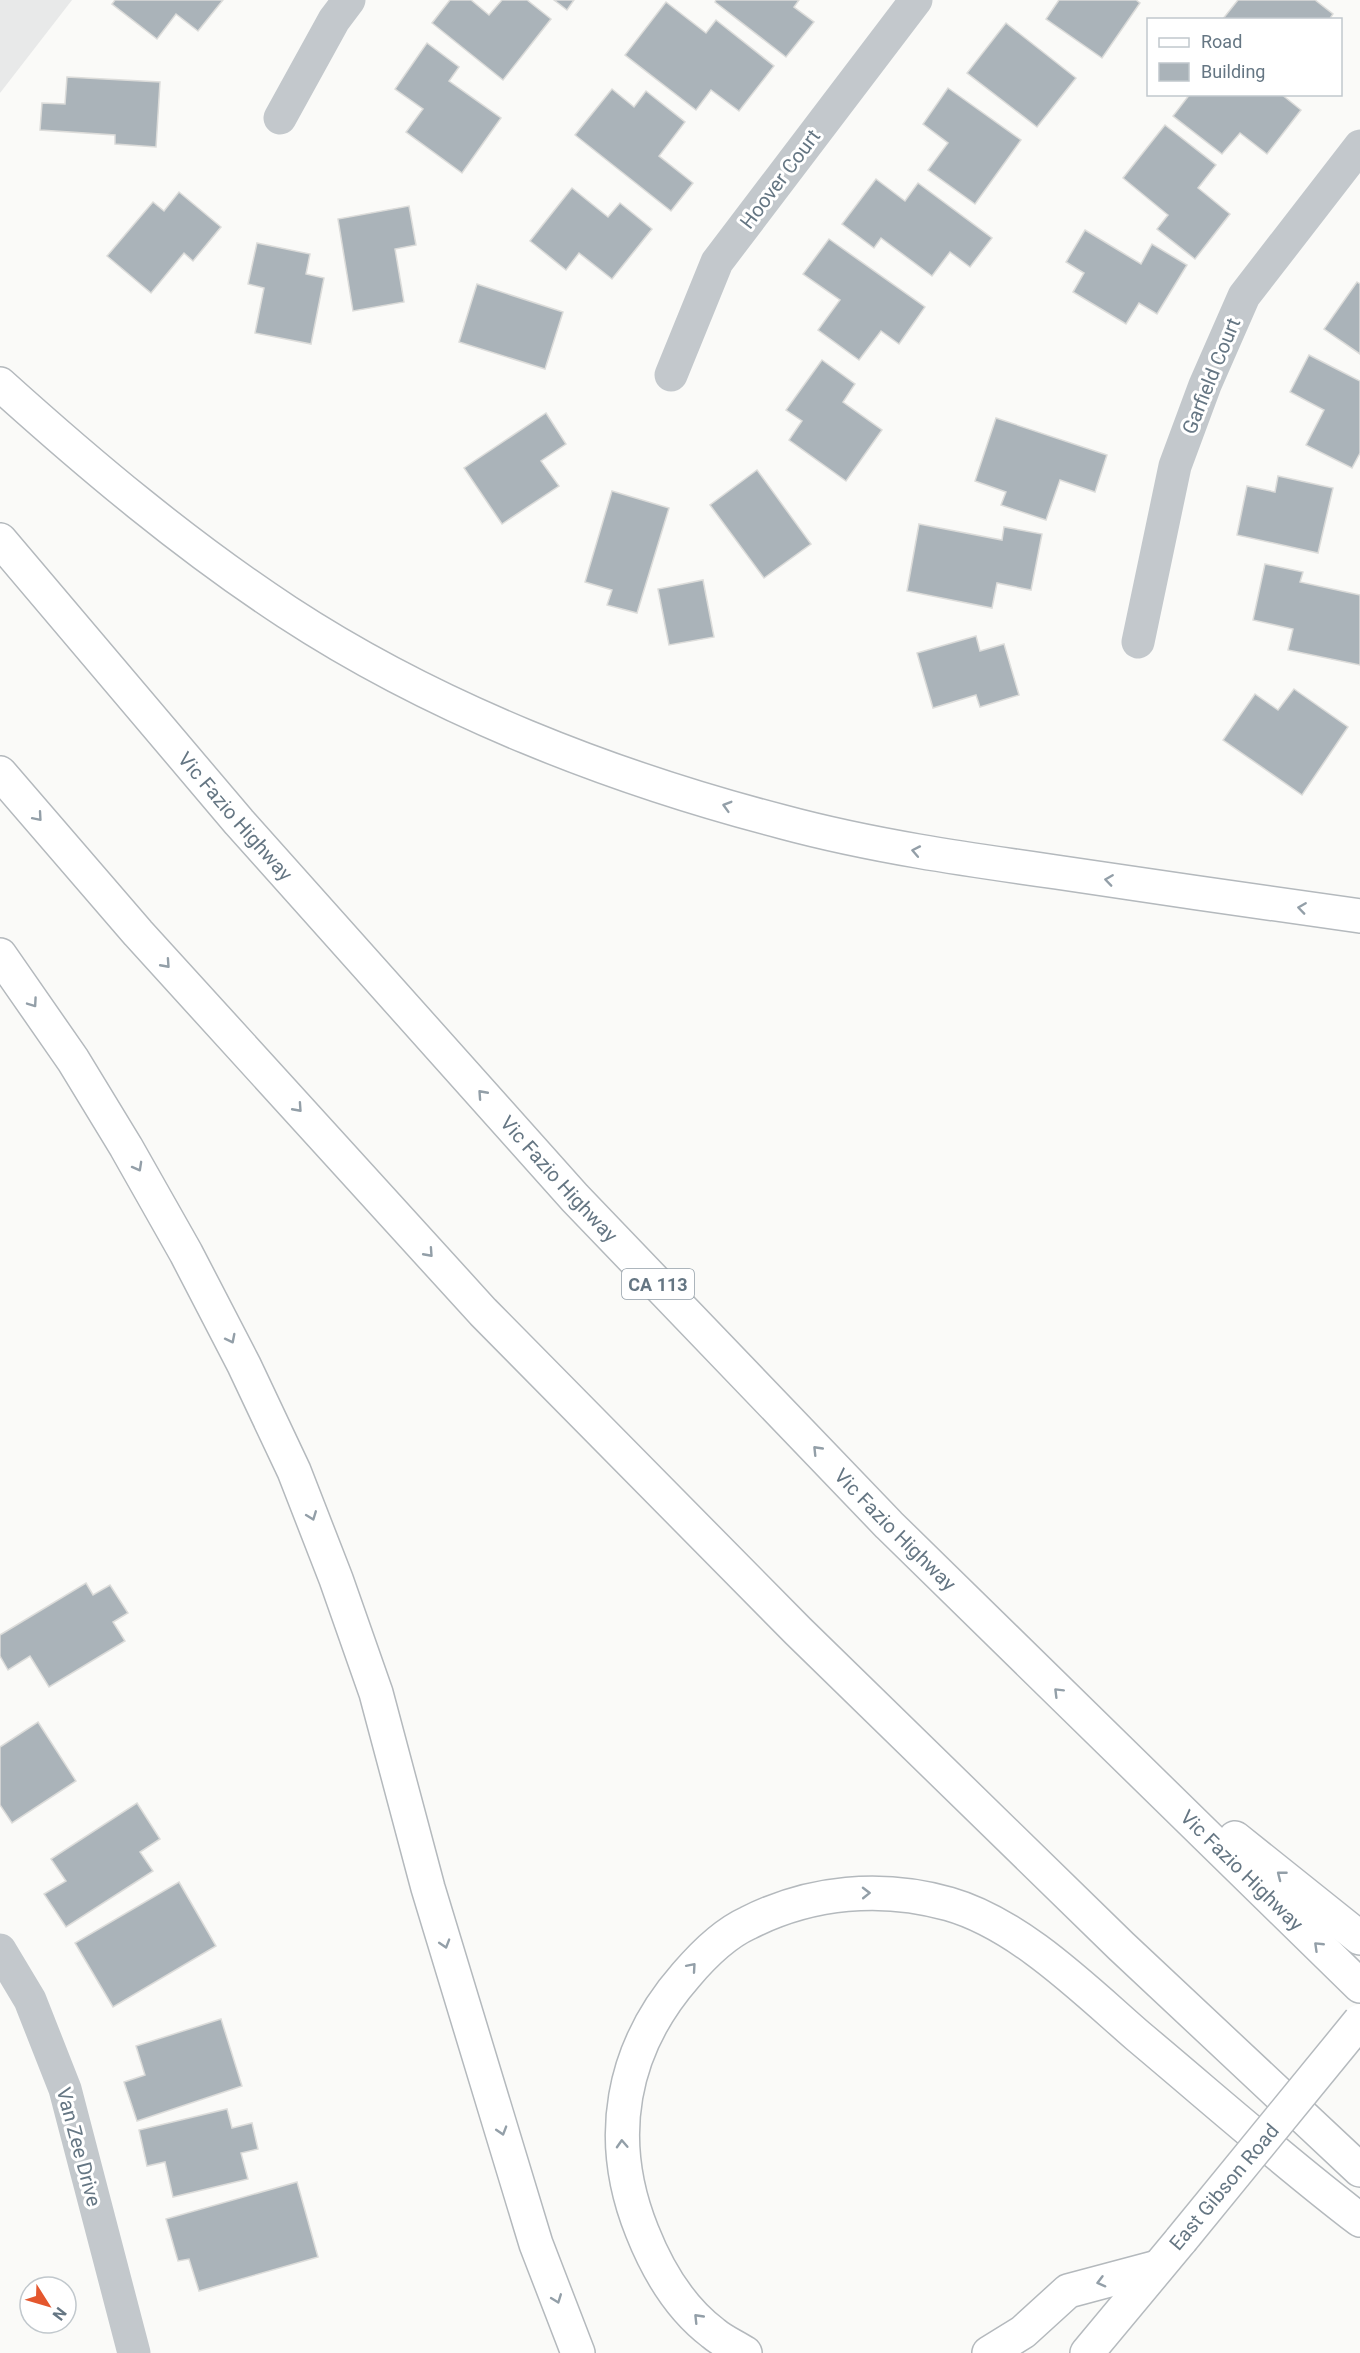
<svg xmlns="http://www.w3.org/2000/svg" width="1360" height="2353" font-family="Roboto,sans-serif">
<rect width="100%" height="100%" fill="#fafaf8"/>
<polygon fill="#e8e9e9" points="0,0 72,0 0,93"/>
<g fill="#aab3b9" stroke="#dcdcda" stroke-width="1.5">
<polygon points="115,0 223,0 198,31 176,14 157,39 112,4"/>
<polygon points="450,0 471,0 489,15 502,0 527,0 551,19 503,80 432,23"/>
<polygon points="554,0 574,0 567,10"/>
<polygon points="716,0 799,0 794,7 814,22 786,57 715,2"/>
<polygon points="1059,0 1136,0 1140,3 1102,58 1046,19"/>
<polygon points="1238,0 1315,0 1333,14 1329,20 1222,20"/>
<polygon points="666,2 706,33 716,20 774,66 739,111 711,90 696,110 625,55"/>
<polygon points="1006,23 1076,78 1037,127 967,73"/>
<polygon points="427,43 459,67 449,81 501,118 462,173 406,132 423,109 395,89"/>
<polygon points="67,77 160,82 156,147 115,144 115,135 40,130 42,103 65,104"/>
<polygon points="948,88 1021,140 975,204 928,170 948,143 923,124"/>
<polygon points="612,89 634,107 646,91 685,122 659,156 693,183 671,211 575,135"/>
<polygon points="1190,94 1281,94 1301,110 1267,154 1240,133 1222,154 1173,116"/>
<polygon points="1165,125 1216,165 1198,188 1230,214 1195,259 1157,229 1168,215 1123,178"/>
<polygon points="876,179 905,201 918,183 992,238 970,267 950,252 932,276 881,238 874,248 842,224"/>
<polygon points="572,188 608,217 620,203 652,229 612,279 579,253 566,270 530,241"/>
<polygon points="179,192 221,227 193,261 184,253 151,293 107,256 153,202 164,211"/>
<polygon points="409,206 416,245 395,249 404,302 353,311 338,219"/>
<polygon points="1085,230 1141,264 1152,244 1187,265 1157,314 1139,303 1126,324 1073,292 1084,273 1066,262"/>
<polygon points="829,239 925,307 899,344 881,331 859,360 818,330 840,300 803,274"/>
<polygon points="257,243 310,254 306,274 324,278 311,344 255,333 264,288 248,284"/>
<polygon points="1357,282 1360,284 1360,354 1324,329"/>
<polygon points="477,284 563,312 545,369 459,342"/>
<polygon points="1309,355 1360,381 1360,453 1352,468 1306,445 1324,410 1290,392"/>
<polygon points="822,360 855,384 843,402 882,430 846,481 789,440 802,421 786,410"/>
<polygon points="546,413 566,444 541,461 559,486 502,524 464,468"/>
<polygon points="996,418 1107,455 1095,492 1060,480 1046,520 1001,505 1006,492 975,481"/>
<polygon points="757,470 811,544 764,578 710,505"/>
<polygon points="1278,476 1333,488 1318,553 1237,535 1247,486 1275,492"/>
<polygon points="612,491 669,508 637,613 607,605 612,590 585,582"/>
<polygon points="919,524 1002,540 1004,527 1042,534 1031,590 997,583 992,608 907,591"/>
<polygon points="1265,564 1303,572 1300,582 1360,595 1360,665 1288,650 1293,629 1253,620"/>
<polygon points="703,580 714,637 669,645 658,589"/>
<polygon points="976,636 980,651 1004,644 1019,695 980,707 976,695 933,708 917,653"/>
<polygon points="1294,689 1348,727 1302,795 1223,740 1255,694 1278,710"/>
<polygon points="86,1583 93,1595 110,1585 128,1613 113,1622 125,1641 49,1687 30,1656 8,1670 0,1656 0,1635"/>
<polygon points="38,1722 76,1781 12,1823 0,1805 0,1747"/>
<polygon points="137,1803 160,1839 140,1852 153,1871 66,1927 44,1894 66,1881 51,1859"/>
<polygon points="179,1882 216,1946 113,2007 75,1943"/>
<polygon points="221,2019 242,2086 137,2121 124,2082 145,2075 136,2046"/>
<polygon points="227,2109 232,2128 252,2123 258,2149 241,2153 248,2179 173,2197 165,2162 147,2166 139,2130"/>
<polygon points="297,2182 318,2257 199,2291 189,2259 178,2261 166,2219"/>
</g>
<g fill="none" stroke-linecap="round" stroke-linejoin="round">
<defs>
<polyline id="major" points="1087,2353 1181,2240"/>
<g id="highway">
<path d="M0,384C91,466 185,545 287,612C435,709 613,778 783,822C872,846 964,859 1056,872C1157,887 1259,902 1360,916"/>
<path id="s1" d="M0,540L239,822L575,1198L889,1525L1360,1986"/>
<polyline points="0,773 138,933 483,1312 798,1631 1121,1946 1360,2170"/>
<polyline points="0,955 73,1060 126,1147 186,1253 244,1365 294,1471 336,1579 376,1693 428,1888 536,2244 578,2353"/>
<polyline points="1235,1838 1360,1938"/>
<path d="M745,2353C734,2346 722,2341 713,2333C680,2308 657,2269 642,2231C605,2139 621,2049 686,1975C703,1955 724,1934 748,1923C811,1891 882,1885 949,1904C1019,1924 1084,1989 1138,2036C1212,2098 1284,2162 1360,2220"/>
<polyline points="989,2353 1023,2332 1068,2291 1158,2267"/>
</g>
</defs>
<use href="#major" stroke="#b5babe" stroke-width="36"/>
<use href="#highway" stroke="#b4b9bd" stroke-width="36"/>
<g stroke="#c3c8cc" stroke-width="33">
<polyline points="280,118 334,20 349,0"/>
<polyline points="671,375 717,262 916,0"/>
<polyline points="1138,642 1175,466 1205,385 1244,296 1360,146"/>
<polyline points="0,1950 30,2000 65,2089 134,2353"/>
</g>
<use href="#major" stroke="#fff" stroke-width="33"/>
<use href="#highway" stroke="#fff" stroke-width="33"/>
<defs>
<polyline id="major-bridge" points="1181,2240 1360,2021"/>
</defs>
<use href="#major-bridge" stroke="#b5babe" stroke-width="36" stroke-linecap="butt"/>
<use href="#major-bridge" stroke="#fff" stroke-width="33"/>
</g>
<defs><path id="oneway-chevron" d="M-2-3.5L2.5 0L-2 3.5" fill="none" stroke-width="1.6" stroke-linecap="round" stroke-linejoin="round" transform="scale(1.5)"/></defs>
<g stroke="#939fa8">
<use href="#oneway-chevron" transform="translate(727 806) rotate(-164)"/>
<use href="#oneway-chevron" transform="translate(38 817) rotate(49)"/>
<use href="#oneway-chevron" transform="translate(916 851) rotate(-169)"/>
<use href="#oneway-chevron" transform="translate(1109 880) rotate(-172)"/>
<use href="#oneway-chevron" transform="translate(1302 908) rotate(-172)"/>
<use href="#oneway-chevron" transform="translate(166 964) rotate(48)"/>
<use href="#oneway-chevron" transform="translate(33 1003) rotate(55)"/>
<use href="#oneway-chevron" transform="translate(482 1094) rotate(-132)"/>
<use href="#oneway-chevron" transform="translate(298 1108) rotate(48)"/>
<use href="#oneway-chevron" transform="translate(138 1167) rotate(61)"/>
<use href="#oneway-chevron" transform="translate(429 1253) rotate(48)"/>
<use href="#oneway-chevron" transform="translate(231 1339) rotate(63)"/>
<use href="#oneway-chevron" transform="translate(817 1450) rotate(-134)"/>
<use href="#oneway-chevron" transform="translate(312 1516) rotate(69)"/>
<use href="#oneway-chevron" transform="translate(1058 1692) rotate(-135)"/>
<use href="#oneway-chevron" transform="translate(1281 1875) rotate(-142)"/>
<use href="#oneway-chevron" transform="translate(866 1893) rotate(-1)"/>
<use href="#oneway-chevron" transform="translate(445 1944) rotate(73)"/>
<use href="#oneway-chevron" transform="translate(1318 1946) rotate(-136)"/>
<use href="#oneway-chevron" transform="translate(692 1967) rotate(-49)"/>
<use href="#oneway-chevron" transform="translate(502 2131) rotate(73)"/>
<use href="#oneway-chevron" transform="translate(622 2144) rotate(-93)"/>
<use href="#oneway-chevron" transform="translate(1101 2282) rotate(165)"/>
<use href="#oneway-chevron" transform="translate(557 2299) rotate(69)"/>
<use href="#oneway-chevron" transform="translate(698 2318) rotate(-134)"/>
</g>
<g text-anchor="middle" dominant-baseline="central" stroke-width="6" stroke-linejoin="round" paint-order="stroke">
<rect fill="#fff" stroke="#939fa8" stroke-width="1.5" x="622" y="1269" width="72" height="30" rx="4.5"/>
<g font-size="18" font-weight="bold" fill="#657683">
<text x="658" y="1284">CA 113</text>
</g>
<g font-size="20" fill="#657683" stroke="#fff">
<text transform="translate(780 179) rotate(-53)">Hoover Court</text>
<text transform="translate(1211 376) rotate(-68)">Garfield Court</text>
<text stroke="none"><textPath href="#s1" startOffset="363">Vic Fazio Highway</textPath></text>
<text stroke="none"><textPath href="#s1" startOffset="849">Vic Fazio Highway</textPath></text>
<text stroke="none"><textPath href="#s1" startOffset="1335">Vic Fazio Highway</textPath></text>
<text stroke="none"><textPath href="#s1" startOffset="1821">Vic Fazio Highway</textPath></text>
<text transform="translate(79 2147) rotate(75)">Van Zee Drive</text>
<text transform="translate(1224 2187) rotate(-50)">East Gibson Road</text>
</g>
</g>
<rect x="1147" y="18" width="195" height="78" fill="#ffffff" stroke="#c1c8cd" stroke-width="1.5"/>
<rect x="1159" y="38" width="30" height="9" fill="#ffffff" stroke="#c1c8cd" stroke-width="1.5"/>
<text x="1201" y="48" font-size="18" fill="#657683">Road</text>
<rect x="1159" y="63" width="30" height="18" fill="#aab3b9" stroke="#c1c8cd" stroke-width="1.5"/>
<text x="1201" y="78" font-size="18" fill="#657683">Building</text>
<g transform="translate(48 2305) rotate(127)"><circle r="28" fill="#ffffff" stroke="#c1c8cd" stroke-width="1.5"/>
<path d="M0-4.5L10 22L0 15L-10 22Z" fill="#e4572e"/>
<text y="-9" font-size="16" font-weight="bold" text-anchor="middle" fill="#657683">N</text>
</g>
</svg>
